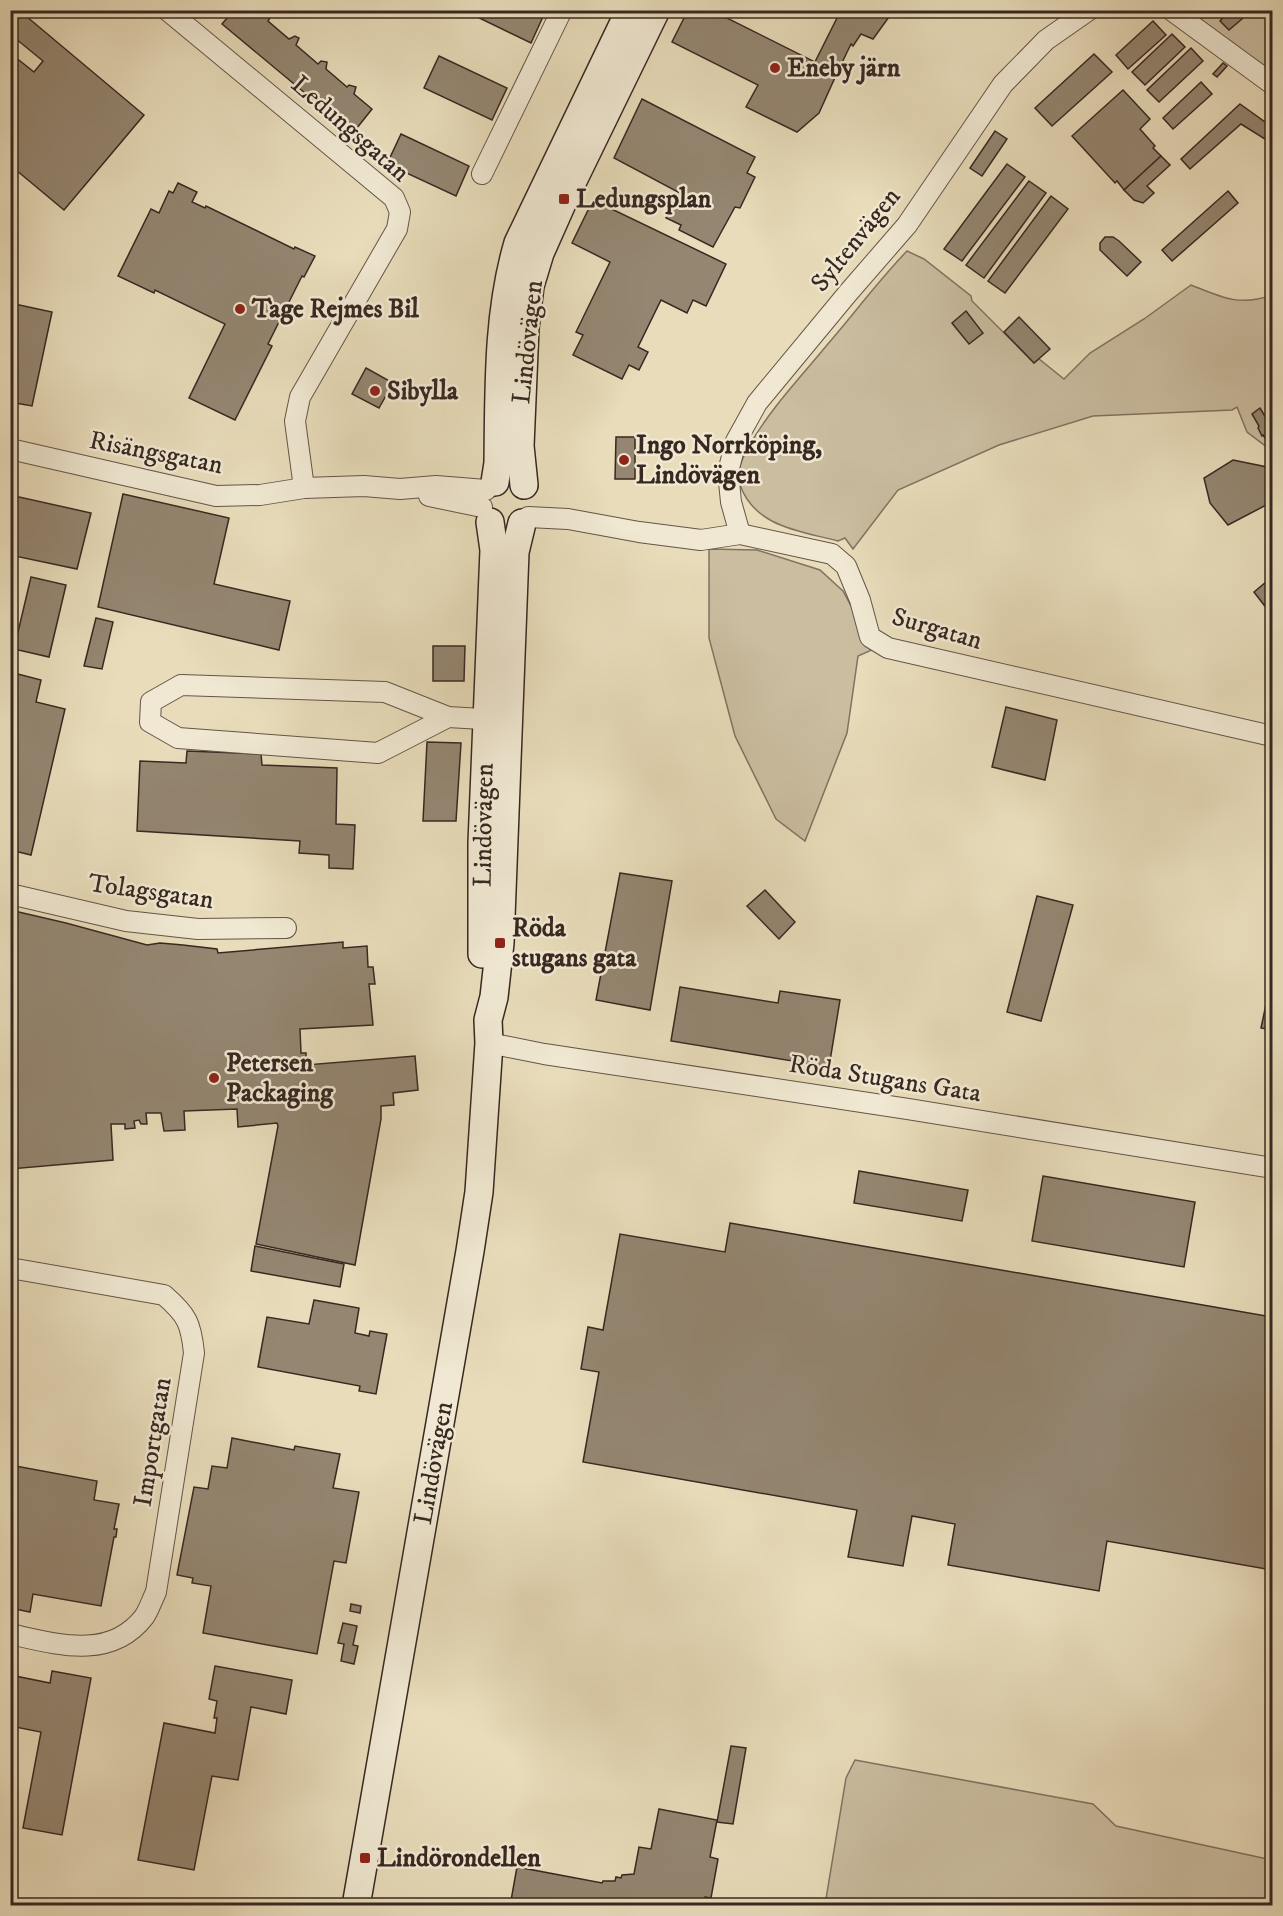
<svg xmlns="http://www.w3.org/2000/svg" width="1283" height="1916" font-family="'IM FELL DW Pica',serif">
<rect width="100%" height="100%" fill="#e8dcba"/>
<filter id="stains"><feTurbulence type="fractalNoise" baseFrequency=".00333" numOctaves="4"/><feColorMatrix values="0 0 0 0 .2 0 0 0 0 .09 0 0 0 0 .02 0 0 0 .5 -.17"/></filter>
<radialGradient id="worn" r=".72"><stop offset=".6" stop-color="#630" stop-opacity="0"/><stop offset="1" stop-color="#630" stop-opacity=".3"/></radialGradient>
<g fill="#cabda0" stroke="#817261" stroke-width="1.5">
<polygon points="1184,11 1272,11 1272,76"/>
<path d="M907,251L924,259L971,296L972,301L1034,363L1039,359L1064,379L1090,353L1144,319L1191,285C1221,297 1239,307 1272,295V451L1247,432L1237,407L1232,410L1093,416L999,445L898,490L853,549L845,538L838,541C800,531 755,527 740,485C735,473 743,457 749,446C770,409 800,378 827,345C854,314 878,281 907,251Z"/>
<polygon points="709,549 757,550 820,570 843,591 874,649 858,656 847,733 805,841 776,819 735,736 709,638"/>
<polygon points="855,1760 1093,1804 1116,1826 1272,1860 1272,1905 825,1905 846,1778"/>
</g>
<g fill="#948671" stroke="#382822" stroke-width="1.5">
<polygon points="234,10 255,10 261,15 264,12 270,14 270,18 268,21 289,39 295,36 299,38 296,45 318,64 321,61 327,62 326,69 347,87 349,85 356,87 354,94 372,109 353,133 222,24"/>
<polygon points="463,10 546,10 531,43"/>
<polygon points="688,10 711,10 837,73 819,113 797,132 746,107 758,85 672,42"/>
<polygon points="711,10 729,10 725,18"/>
<polygon points="841,10 894,10 873,39 861,34 853,46 851,44 837,73 815,62"/>
<polygon points="1222,10 1249,10 1250,12 1229,30 1220,21 1226,14"/>
<polygon points="20,11 144,115 64,210 10,165 10,53 34,72 43,61 10,34 10,22"/>
<polygon points="1153,21 1166,35 1128,69 1116,55"/>
<polygon points="1172,34 1185,47 1145,85 1132,72"/>
<polygon points="1191,48 1203,61 1159,102 1147,90"/>
<polygon points="1094,54 1112,72 1052,126 1035,108"/>
<polygon points="439,56 507,88 492,120 424,88"/>
<polygon points="1223,63 1227,66 1217,77 1213,74"/>
<polygon points="1201,82 1212,94 1173,129 1163,118"/>
<polygon points="1123,90 1150,119 1140,129 1155,146 1153,148 1161,156 1124,190 1117,181 1115,183 1072,136"/>
<polygon points="642,99 755,157 747,173 755,177 740,208 735,207 713,247 679,230 681,225 666,218 680,193 614,158"/>
<polygon points="1240,104 1272,127 1272,134 1268,141 1241,124 1190,169 1181,159"/>
<polygon points="995,131 1007,139 982,176 970,168"/>
<polygon points="401,134 469,166 456,196 387,164"/>
<polygon points="1161,156 1170,165 1147,186 1154,193 1143,203 1134,200 1124,190"/>
<polygon points="1007,164 1025,177 962,261 944,249"/>
<polygon points="1029,181 1046,193 984,278 966,265"/>
<polygon points="178,183 197,192 192,202 205,208 206,206 294,249 295,247 315,256 304,277 302,276 268,344 272,346 235,420 189,398 225,324 155,290 154,293 118,276 151,209 159,213 169,191 173,193"/>
<polygon points="1228,191 1238,203 1172,261 1162,250"/>
<polygon points="1051,196 1068,209 1005,293 988,281"/>
<polygon points="593,200 726,264 706,306 693,300 687,313 661,300 638,347 648,352 639,370 629,365 622,379 573,355 583,335 576,332 610,262 572,243"/>
<polygon points="1105,237 1113,237 1119,241 1141,262 1127,276 1100,250 1100,243"/>
<polygon points="10,303 52,312 32,406 10,402"/>
<polygon points="966,311 983,333 969,344 952,323"/>
<polygon points="1019,317 1050,349 1034,363 1004,332"/>
<polygon points="366,368 393,383 379,408 352,394"/>
<polygon points="1260,408 1272,428 1272,437 1267,441 1263,435 1262,436 1258,428 1259,426 1252,414"/>
<polygon points="616,437 635,437 635,479 615,479"/>
<polygon points="1233,460 1267,467 1272,476 1272,502 1228,525 1210,503 1204,478"/>
<polygon points="123,494 229,518 214,584 290,601 279,650 98,607"/>
<polygon points="10,495 91,513 77,569 10,555"/>
<polygon points="31,577 66,585 49,657 14,649"/>
<polygon points="1272,577 1272,613 1271,614 1254,592"/>
<polygon points="96,618 113,622 102,669 84,666"/>
<polygon points="433,646 465,646 464,681 433,681"/>
<polygon points="10,672 41,680 36,702 65,709 31,855 10,850"/>
<polygon points="1006,707 1057,720 1045,780 992,767"/>
<polygon points="427,742 461,743 456,821 423,821"/>
<polygon points="187,751 261,754 262,765 337,768 336,824 355,825 353,869 329,868 329,855 299,853 300,841 137,831 140,761 186,763"/>
<polygon points="620,873 672,881 650,1010 596,1000"/>
<polygon points="765,890 795,922 779,939 747,906"/>
<polygon points="1037,896 1073,905 1041,1021 1007,1012"/>
<polygon points="10,910 66,923 147,945 160,943 183,945 217,949 218,953 343,942 343,948 367,946 368,967 373,967 375,984 369,984 373,1025 300,1029 301,1053 306,1053 306,1065 415,1056 418,1090 393,1093 394,1105 381,1106 381,1119 355,1265 256,1244 278,1126 277,1123 238,1127 237,1109 184,1111 185,1130 164,1131 161,1113 146,1113 147,1124 141,1124 139,1120 134,1121 135,1128 125,1129 125,1124 111,1124 113,1160 10,1169"/>
<polygon points="1272,976 1272,1030 1261,1028"/>
<polygon points="680,987 778,1003 780,991 840,1000 829,1067 671,1041"/>
<polygon points="859,1171 968,1190 962,1221 854,1203"/>
<polygon points="1043,1176 1195,1202 1184,1267 1032,1241"/>
<polygon points="730,1223 1272,1317 1272,1570 1107,1541 1099,1591 948,1565 955,1524 912,1516 903,1566 848,1557 857,1510 583,1462 599,1372 581,1369 588,1327 603,1330 620,1234 725,1252"/>
<polygon points="255,1246 344,1264 340,1287 251,1271"/>
<polygon points="314,1300 359,1308 355,1333 369,1336 370,1331 387,1334 376,1394 359,1391 360,1386 258,1367 267,1317 309,1324"/>
<polygon points="232,1438 294,1450 295,1446 340,1454 333,1488 359,1492 346,1563 334,1561 317,1654 203,1633 211,1586 192,1583 193,1578 177,1575 194,1487 208,1489 212,1466 227,1468"/>
<polygon points="10,1465 97,1481 94,1500 119,1504 114,1529 117,1529 116,1537 114,1537 101,1606 33,1594 30,1612 10,1608"/>
<polygon points="351,1604 361,1606 360,1613 350,1611"/>
<polygon points="343,1623 357,1626 353,1645 358,1646 354,1664 341,1661 344,1644 338,1643"/>
<polygon points="215,1666 292,1680 286,1714 251,1707 238,1780 212,1776 194,1870 138,1860 164,1723 215,1733 217,1718 214,1718 217,1701 209,1699"/>
<polygon points="52,1671 91,1678 62,1835 23,1828 41,1732 10,1726 10,1675 50,1683"/>
<polygon points="731,1746 746,1748 733,1824 717,1822"/>
<polygon points="659,1809 717,1820 710,1857 718,1859 711,1898 705,1897 704,1906 510,1906 517,1867 602,1883 603,1881 615,1881 616,1877 621,1878 622,1875 634,1874 639,1847 651,1849"/>
</g>
<g fill="none" stroke-linecap="round" stroke-linejoin="round">
<defs>
<g id="minor">
<polyline points="167,10 394,198 400,212 397,229 300,397 295,421 304,488"/>
<polyline points="1171,10 1272,84"/>
<polyline points="482,174 562,10"/>
<polyline points="10,449 216,496 260,495 304,488 364,486 400,489 436,486 486,490"/>
<polyline points="429,496 482,507"/>
<polyline points="528,517 568,519 639,532 701,540 740,534 832,554 846,566 860,600 870,637 888,648 1272,736"/>
<polyline points="740,534 731,502 728,472 736,441 757,403 848,293 907,225 1003,84 1046,40 1089,10"/>
<polyline points="448,717 385,692 181,685 151,702 150,722 178,738 378,753 448,717 500,720"/>
<polyline points="10,894 126,921 198,929 286,928"/>
<polyline points="489,1043 544,1054 908,1109 1272,1168"/>
<path d="M10,1268L164,1295C187,1315 191,1323 194,1353L156,1592C152,1600 149,1610 144,1617C110,1661 56,1644 10,1634"/>
</g>
<g id="secondary">
<path d="M495,482L498,463C499,391 497,314 518,243L630,10"/>
<polyline points="524,485 520,446 525,328 530,286 540,253 564,199 656,10"/>
<polyline points="482,954 482,843 494,550 490,522"/>
<polyline points="356,1906 470,1251 479,1192 489,1043 488,1020 494,997 500,943 515,552 522,523"/>
</g>
</defs>
<use href="#minor" stroke="#645548" stroke-width="22"/>
<use href="#secondary" stroke="#382822" stroke-width="30"/>
<use href="#minor" stroke="#f0e8d2" stroke-width="20"/>
<use href="#secondary" stroke="#f0e8d2" stroke-width="27"/>
</g>
<g fill="#8f2418" stroke="#f0e8d2" stroke-width="2">
<circle cx="775" cy="68" r="6"/>
<rect x="558" y="193" width="12" height="12" rx="3"/>
<circle cx="240" cy="309" r="6"/>
<circle cx="375" cy="391" r="6"/>
<circle cx="624" cy="460" r="6"/>
<rect x="494" y="937" width="12" height="12" rx="3"/>
<circle cx="214" cy="1078" r="6"/>
<rect x="359" y="1852" width="12" height="12" rx="3"/>
</g>
<g text-anchor="middle" dominant-baseline="central" stroke-width="5" stroke-linejoin="round" paint-order="stroke">
<g font-size="26" font-weight="bold" fill="#382822" stroke="#f0e8d2" text-anchor="start">
<text x="787" y="68">Eneby järn</text>
<text x="576" y="199">Ledungsplan</text>
<text x="252" y="309">Tage Rejmes Bil</text>
<text x="387" y="391">Sibylla</text>
<text x="636" y="445">Ingo Norrköping,<tspan x="636" dy="30">Lindövägen</tspan></text>
<text x="512" y="928">Röda<tspan x="512" dy="30">stugans gata</tspan></text>
<text x="226" y="1063">Petersen<tspan x="226" dy="30">Packaging</tspan></text>
<text x="377" y="1858">Lindörondellen</text>
</g>
<g font-size="26" fill="#382822" stroke="#f0e8d2">
<text transform="translate(350 129) rotate(41)">Ledungsgatan</text>
<text transform="translate(856 240) rotate(-51)">Syltenvägen</text>
<text transform="translate(528 342) rotate(-84)">Lindövägen</text>
<text transform="translate(156 453) rotate(11)">Risängsgatan</text>
<text transform="translate(937 629) rotate(16)">Surgatan</text>
<text transform="translate(484 825) rotate(-89)">Lindövägen</text>
<text transform="translate(151 892) rotate(8)">Tolagsgatan</text>
<text transform="translate(885 1079) rotate(9)">Röda Stugans Gata</text>
<text transform="translate(153 1442) rotate(-81)">Importgatan</text>
<text transform="translate(434 1463) rotate(-80)">Lindövägen</text>
</g>
</g>
<rect width="1283" height="1916" fill="none" stroke="#e8dcba" stroke-width="36"/>
<rect x="12" y="12" width="1259" height="1892" fill="none" stroke="#382822" stroke-width="3"/>
<rect x="18" y="18" width="1247" height="1880" fill="none" stroke="#382822" stroke-width="1.5"/>
<rect width="100%" height="100%" filter="url(#stains)"/>
<rect width="100%" height="100%" fill="url(#worn)"/>
</svg>
